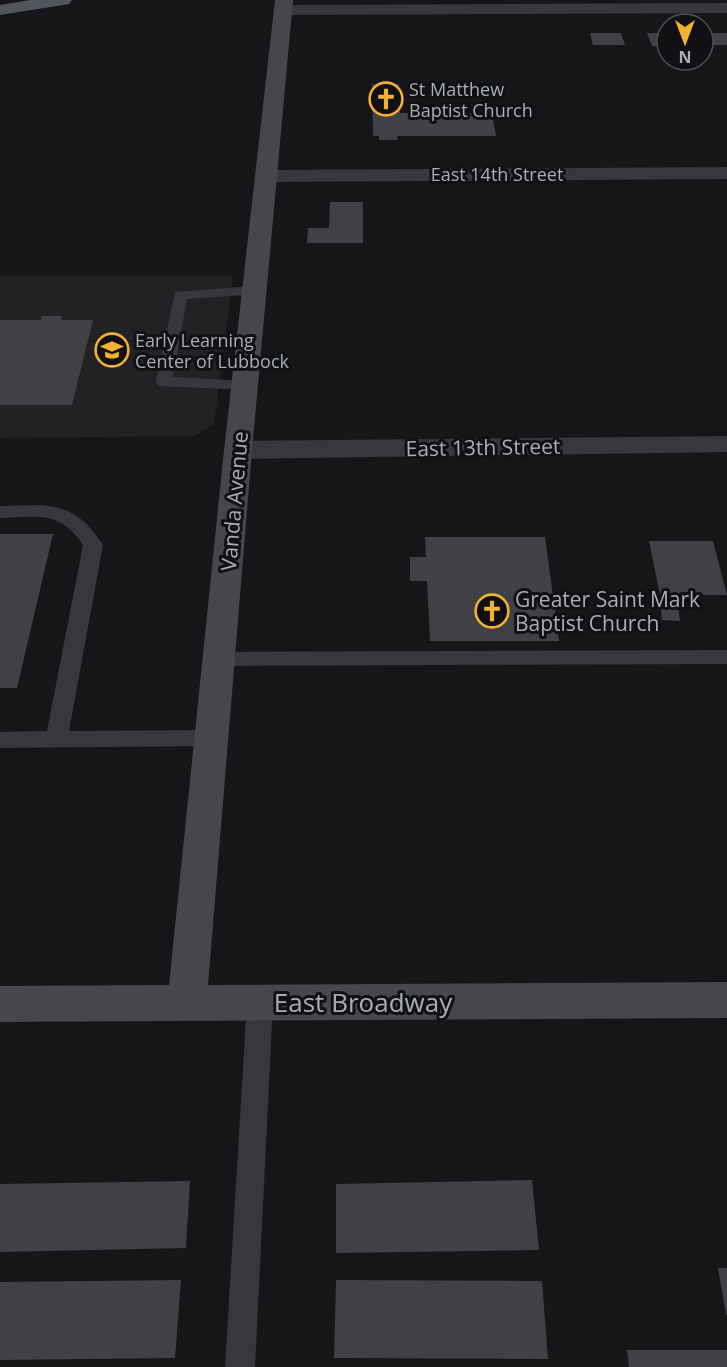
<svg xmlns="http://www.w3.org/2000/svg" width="727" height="1367" font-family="'Open Sans',sans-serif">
<rect width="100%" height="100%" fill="#161618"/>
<polygon fill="#222225" points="0,276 233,276 214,424 195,436 0,438"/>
<g fill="#404145">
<polygon points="590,33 621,33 625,45 593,45"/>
<polygon points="647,33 667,33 667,46 652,46"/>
<polygon points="706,33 727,33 727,45 711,45"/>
<polygon points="372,84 399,84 400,113 492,113 496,136 397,136 398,140 379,140 379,136 373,136"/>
<polygon points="330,202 363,202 363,243 307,243 308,228 329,228"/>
<polygon points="42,316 62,316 61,320 93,320 72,405 0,405 0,320 41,320"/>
<polygon points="0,534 53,534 17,688 0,688"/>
<polygon points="425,537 545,537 559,641 430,641 427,581 410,581 410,557 426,557"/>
<polygon points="649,541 713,541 727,595 660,595"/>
<polygon points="660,598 677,599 680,621 662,620"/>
<polygon points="532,1180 539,1250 336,1253 336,1184"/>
<polygon points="190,1181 186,1248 0,1252 0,1184"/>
<polygon points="718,1268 727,1268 727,1315 726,1315"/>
<polygon points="181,1280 175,1358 0,1360 0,1282"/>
<polygon points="336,1280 542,1281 548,1359 334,1358"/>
<polygon points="627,1350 727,1350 727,1367 629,1367"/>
</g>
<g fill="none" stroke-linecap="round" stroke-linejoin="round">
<g fill="#37383d" fill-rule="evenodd">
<polygon points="255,286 260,288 263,291 260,294 187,299 173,377 245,381 253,386 251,390 158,386 156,382 175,292"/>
<path d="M42,505C72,508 87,520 103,545L69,731L212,730L220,732L223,738L220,744L212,746L0,748V732L47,731L83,545C60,510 37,517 0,518V506Z"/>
<polygon points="727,650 727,664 219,666 212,664 209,659 212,654 219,652"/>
<polygon points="260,991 269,994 273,1002 255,1367 225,1367 247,1002 251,994"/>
</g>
<g fill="#37383d" fill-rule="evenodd">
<polygon points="727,3 727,13 283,15 277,14 274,10 277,6 283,5"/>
<polygon points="727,167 727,179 266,182 258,181 255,176 258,171 266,170"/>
<polygon points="727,436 727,452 238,459 228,456 224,450 228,444 238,441"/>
</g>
<polygon fill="#45474d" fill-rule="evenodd" points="275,0 293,0 252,450 208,985 727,982 727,1018 0,1022 0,986 169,985 224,450"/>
<polygon fill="#53555c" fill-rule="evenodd" points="30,0 72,0 69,4 63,5 0,15 0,5"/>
</g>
<defs>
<symbol id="church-ring" viewBox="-11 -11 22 22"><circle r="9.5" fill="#111113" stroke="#f2b134" stroke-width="1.5"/><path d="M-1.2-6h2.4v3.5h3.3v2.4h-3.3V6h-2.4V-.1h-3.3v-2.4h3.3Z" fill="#f2b134"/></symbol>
<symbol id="school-ring" viewBox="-11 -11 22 22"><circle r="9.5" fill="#111113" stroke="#f2b134" stroke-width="1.5"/><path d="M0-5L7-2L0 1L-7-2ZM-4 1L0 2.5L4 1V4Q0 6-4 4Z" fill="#f2b134"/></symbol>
</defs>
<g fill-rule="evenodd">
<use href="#church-ring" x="367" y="80" width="38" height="38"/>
<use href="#school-ring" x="93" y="331" width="38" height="38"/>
<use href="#church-ring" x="473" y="592" width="38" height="38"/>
</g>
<g text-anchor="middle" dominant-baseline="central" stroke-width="6" stroke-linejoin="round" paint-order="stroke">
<g font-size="18" fill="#a8adb8" stroke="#111113" text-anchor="start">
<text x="409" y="89">St Matthew<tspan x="409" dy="21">Baptist Church</tspan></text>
<text x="135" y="340">Early Learning<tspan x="135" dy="21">Center of Lubbock</tspan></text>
</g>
<g font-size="18" fill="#a8adb8" stroke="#111113">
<text x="497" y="174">East 14th Street</text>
</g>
<g font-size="21" fill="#a8adb8" stroke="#111113">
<text transform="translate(483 447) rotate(-1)">East 13th Street</text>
<text transform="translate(234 501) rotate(-85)">Vanda Avenue</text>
</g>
<g font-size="21" fill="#a8adb8" stroke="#111113" text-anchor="start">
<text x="515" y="599">Greater Saint Mark<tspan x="515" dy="24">Baptist Church</tspan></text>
</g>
<g font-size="26" fill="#a8adb8" stroke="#111113">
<text x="363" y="1002">East Broadway</text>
</g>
</g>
<g transform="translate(685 42) rotate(180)"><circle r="28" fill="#111113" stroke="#4d4f55" stroke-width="1.5"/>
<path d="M0-4.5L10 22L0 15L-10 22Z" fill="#f2b134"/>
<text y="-9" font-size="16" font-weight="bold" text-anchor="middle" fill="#a8adb8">N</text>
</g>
</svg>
